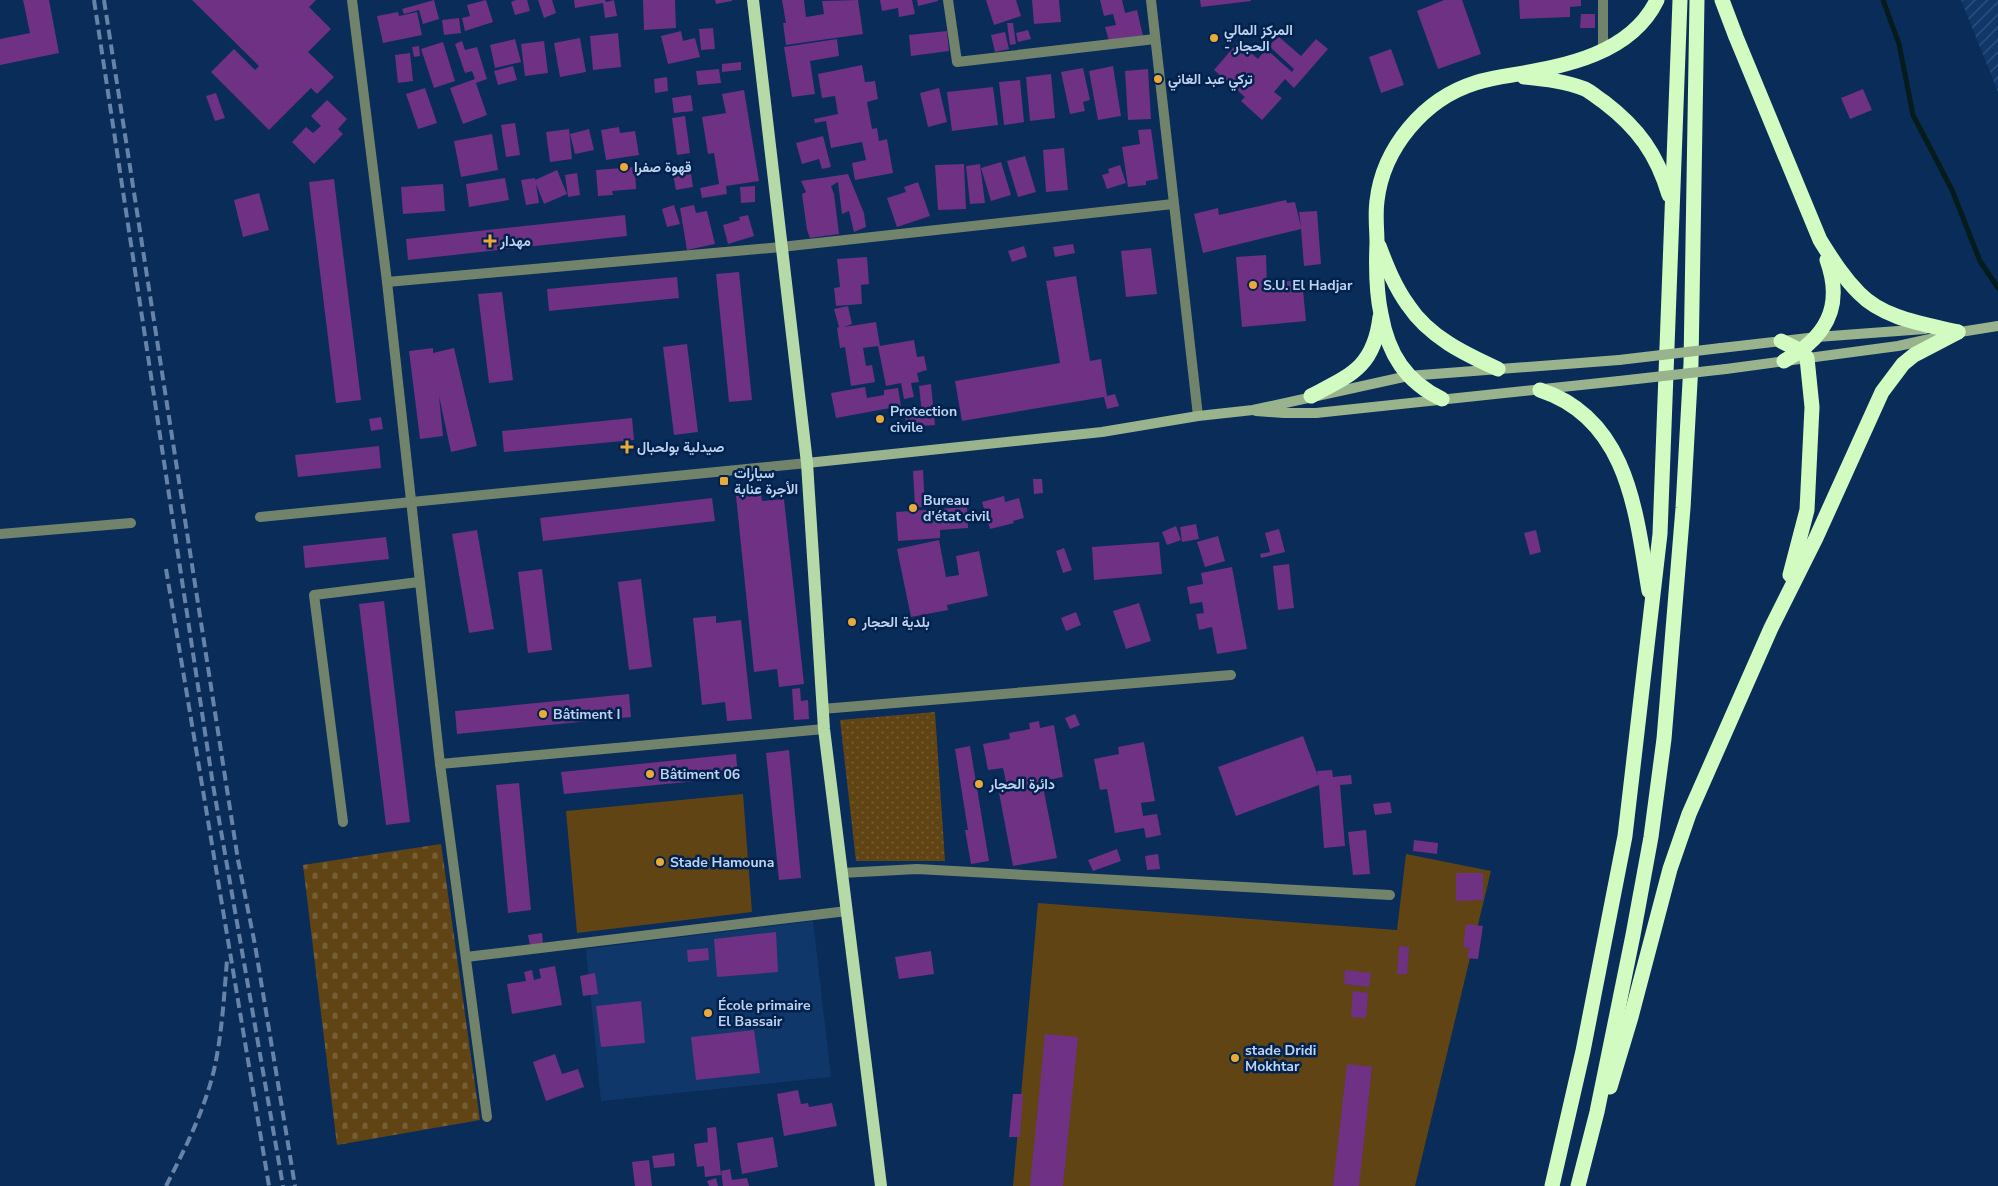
<svg xmlns="http://www.w3.org/2000/svg" width="1998" height="1186" font-family="'Nunito Sans',Vazirmatn,sans-serif">
<defs>
<pattern id="industrial-furrows" width="10" height="10" patternUnits="userSpaceOnUse" patternTransform="scale(1.25)"><rect width="10" height="10" fill="#10376a"/><path d="M-1 1l2-2M0 10L10 0M9 11l2-2" fill="none" stroke="#315380"/></pattern>
<pattern id="grass-dots" width="8" height="8" patternUnits="userSpaceOnUse" patternTransform="scale(1.25)"><rect width="8" height="8" fill="#614414"/><path d="M2 2h.1M6 6h.1" fill="none" stroke="#765e36" stroke-width="1.8" stroke-linecap="round"/></pattern>
<pattern id="cemetery-stones" width="16" height="16" patternUnits="userSpaceOnUse" patternTransform="scale(1.25)"><rect width="16" height="16" fill="#614414"/><path d="M2 7V4a2 2 0 0 1 4 0v3zM10 15v-3a2 2 0 0 1 4 0v3z" fill="#765e36"/></pattern>
</defs>
<rect width="100%" height="100%" fill="#092c59"/>
<polygon fill="#10376a" points="813,921 831,1077 601,1101 586,949"/>
<polygon fill="url(#industrial-furrows)" points="1961,0 1998,0 1998,92"/>
<polygon fill="url(#grass-dots)" points="935,712 945,861 856,861 840,720"/>
<polygon fill="url(#cemetery-stones)" points="441,844 480,1120 337,1145 303,865"/>
<g fill="#614414">
<polygon points="743,794 752,912 577,933 566,811"/>
<polygon points="1406,854 1491,871 1415,1186 1013,1186 1038,903 1397,930"/>
</g>
<g fill="none" stroke-linecap="round" stroke-linejoin="round">
<polyline stroke="#051b1c" stroke-width="5" points="1883,0 1899,44 1913,115 1952,190 1980,261 1998,288"/>
</g>
<g fill="#6e3183">
<polygon points="23,0 49,0 59,53 0,65 0,39 30,33"/>
<polygon points="192,0 316,0 309,7 331,29 308,52 334,77 317,94 311,88 269,130 211,72 234,49 255,70 259,66"/>
<polygon points="434,0 439,19 423,24 419,10 404,14 402,9"/>
<polygon points="486,0 493,22 465,31 462,18 470,16 467,5"/>
<polygon points="516,0 527,0 530,11 515,15 511,2"/>
<polygon points="538,0 552,0 556,13 544,18"/>
<polygon points="574,0 605,0 606,2 614,0 617,16 605,18 603,3 575,8"/>
<polygon points="643,0 675,0 676,28 644,30"/>
<polygon points="715,0 732,0 732,1 716,4"/>
<polygon points="782,0 804,0 806,17 824,14 822,1 858,0 863,34 786,45 783,23 786,23"/>
<polygon points="880,0 912,0 915,14 899,17 898,8 882,11"/>
<polygon points="917,0 938,0 938,1 918,6"/>
<polygon points="986,0 1016,0 1021,16 994,25"/>
<polygon points="1032,0 1059,0 1061,22 1034,24"/>
<polygon points="1100,0 1122,0 1125,13 1137,10 1143,36 1110,44 1105,27 1116,25 1113,14 1104,16"/>
<polygon points="1200,0 1251,0 1251,1 1201,7"/>
<polygon points="1444,0 1462,0 1481,54 1438,69 1417,11"/>
<polygon points="1519,0 1581,0 1581,6 1570,7 1570,17 1520,19"/>
<polygon points="398,12 399,16 417,12 422,35 383,43 377,16"/>
<polygon points="1581,14 1595,14 1595,28 1580,28"/>
<polygon points="459,18 461,33 444,35 442,20"/>
<polygon points="1007,23 1013,23 1016,44 1010,45"/>
<polygon points="713,28 715,49 701,50 699,29"/>
<polygon points="1028,30 1031,39 1018,42 1016,33"/>
<polygon points="681,31 683,41 695,38 700,57 668,64 661,36"/>
<polygon points="947,31 949,51 911,56 909,35"/>
<polygon points="1005,32 1009,49 995,52 991,35"/>
<polygon points="618,33 621,67 593,70 590,36"/>
<polygon points="1278,36 1301,56 1316,39 1328,49 1294,88 1285,79 1274,92 1282,98 1262,120 1241,101 1245,97 1214,70 1238,42 1258,59 1266,49 1292,72 1294,69 1269,46"/>
<polygon points="580,38 586,72 560,77 554,43"/>
<polygon points="515,39 521,62 495,68 490,45"/>
<polygon points="837,39 839,56 810,61 815,94 792,97 784,47"/>
<polygon points="462,41 465,50 477,47 487,79 476,83 487,115 463,124 450,88 475,79 472,71 465,73 455,44"/>
<polygon points="544,41 548,73 525,76 521,44"/>
<polygon points="443,42 455,81 434,88 421,49"/>
<polygon points="419,46 420,56 414,57 412,47"/>
<polygon points="1391,49 1404,85 1381,93 1369,57"/>
<polygon points="410,53 413,81 398,83 395,55"/>
<polygon points="741,62 741,70 722,72 722,64"/>
<polygon points="862,65 865,82 875,81 878,99 867,102 872,129 877,128 879,141 887,139 893,173 855,180 852,163 866,160 862,142 831,148 826,121 815,123 814,119 838,114 835,96 822,98 818,74"/>
<polygon points="513,66 517,80 498,85 494,71"/>
<polygon points="1113,66 1121,116 1098,120 1089,71"/>
<polygon points="1083,68 1090,100 1083,102 1085,111 1070,114 1061,72"/>
<polygon points="719,69 721,83 698,85 696,71"/>
<polygon points="1148,69 1151,119 1128,120 1125,71"/>
<polygon points="1051,74 1055,118 1030,121 1026,77"/>
<polygon points="667,77 668,91 655,93 654,79"/>
<polygon points="1020,80 1024,122 1004,125 999,82"/>
<polygon points="993,87 998,125 952,131 947,92"/>
<polygon points="425,88 437,123 418,129 406,94"/>
<polygon points="939,88 947,122 928,127 920,93"/>
<polygon points="1863,89 1872,110 1850,119 1841,98"/>
<polygon points="744,90 759,181 726,186 727,194 702,198 700,188 719,184 714,153 708,154 702,117 726,113 722,94"/>
<polygon points="216,93 225,118 215,121 206,96"/>
<polygon points="691,95 693,111 674,113 672,98"/>
<polygon points="327,100 347,119 338,129 343,134 314,164 292,142 306,127 313,133 321,126 311,116"/>
<polygon points="685,116 690,153 677,155 672,118"/>
<polygon points="515,123 520,155 506,157 501,125"/>
<polygon points="619,127 620,133 635,131 639,155 606,160 601,130"/>
<polygon points="569,129 572,159 550,162 546,132"/>
<polygon points="589,129 594,150 575,154 570,134"/>
<polygon points="1151,129 1158,179 1146,181 1146,185 1128,187 1122,147 1140,144 1138,130"/>
<polygon points="492,134 498,170 461,177 454,141"/>
<polygon points="823,136 831,167 822,169 819,159 802,164 796,143"/>
<polygon points="1064,148 1068,190 1046,192 1043,150"/>
<polygon points="1025,156 1036,192 1018,197 1007,161"/>
<polygon points="1001,162 1011,195 991,201 981,168"/>
<polygon points="964,164 966,209 938,210 935,165"/>
<polygon points="980,164 985,203 970,204 966,166"/>
<polygon points="1120,165 1126,183 1107,189 1102,175 1109,173 1108,169"/>
<polygon points="635,167 636,189 612,191 613,195 598,196 596,170"/>
<polygon points="690,167 693,187 676,190 672,170"/>
<polygon points="557,170 567,194 544,204 536,184 539,203 526,205 521,180 535,178 535,180"/>
<polygon points="577,173 580,195 568,197 565,175"/>
<polygon points="848,174 864,213 866,227 854,232 849,211 842,214 838,182 831,186 834,194 839,234 810,238 807,230 802,194 806,192 801,181"/>
<polygon points="505,178 509,200 469,207 466,184"/>
<polygon points="334,179 361,400 336,403 309,182"/>
<polygon points="918,182 930,216 897,227 887,198 906,192 904,187"/>
<polygon points="443,184 445,211 403,214 401,187"/>
<polygon points="755,186 755,202 741,203 740,187"/>
<polygon points="259,193 269,230 243,237 234,200"/>
<polygon points="1286,200 1287,203 1295,202 1301,227 1299,212 1317,211 1321,264 1304,266 1301,229 1203,253 1194,214 1218,208 1219,215"/>
<polygon points="674,205 680,224 667,227 662,209"/>
<polygon points="694,205 696,213 707,211 715,244 687,250 680,208"/>
<polygon points="625,215 627,236 408,260 406,239"/>
<polygon points="748,215 754,236 728,244 723,225 740,220 739,217"/>
<polygon points="1073,244 1075,253 1055,257 1053,247"/>
<polygon points="1024,246 1027,257 1012,262 1008,251"/>
<polygon points="1151,248 1157,294 1126,297 1121,251"/>
<polygon points="1266,255 1267,283 1302,280 1306,321 1242,327 1236,257"/>
<polygon points="867,257 869,284 861,285 862,304 836,306 834,288 840,287 837,259"/>
<polygon points="739,272 752,400 729,402 716,274"/>
<polygon points="1076,276 1090,361 1101,359 1107,396 1115,394 1119,406 1107,409 1104,397 962,421 955,381 1060,363 1046,281"/>
<polygon points="677,277 679,298 549,311 547,289"/>
<polygon points="502,292 513,380 489,383 478,294"/>
<polygon points="848,306 852,324 844,327 876,322 880,346 914,340 917,357 924,356 927,370 917,373 919,382 911,383 914,397 904,399 901,383 886,386 878,346 863,348 866,366 872,365 875,382 851,386 845,347 840,348 837,328 839,327 834,309"/>
<polygon points="687,344 698,432 674,435 663,347"/>
<polygon points="433,348 433,353 454,348 477,446 451,452 439,396 443,436 420,439 409,351"/>
<polygon points="931,384 935,425 907,427 905,416 922,414 919,386"/>
<polygon points="865,387 867,398 884,395 884,390 898,388 901,406 836,418 831,393"/>
<polygon points="381,417 383,429 371,431 369,419"/>
<polygon points="632,418 634,440 504,452 502,431"/>
<polygon points="379,446 381,468 298,477 295,455"/>
<polygon points="923,470 925,507 915,507 913,471"/>
<polygon points="1033,479 1042,479 1043,493 1034,494"/>
<polygon points="761,493 762,501 784,499 804,684 779,687 777,669 754,672 736,496"/>
<polygon points="1004,496 1005,502 1019,498 1024,518 1013,521 1014,523 990,529 982,502"/>
<polygon points="712,498 715,521 543,541 540,518"/>
<polygon points="967,507 968,528 940,530 940,538 898,541 896,512"/>
<polygon points="1196,524 1199,539 1182,542 1180,527"/>
<polygon points="1176,526 1181,540 1167,545 1162,532"/>
<polygon points="1279,529 1285,552 1261,558 1260,554 1270,552 1265,533"/>
<polygon points="477,530 494,629 469,633 452,534"/>
<polygon points="1536,530 1541,552 1530,555 1524,533"/>
<polygon points="1218,536 1225,561 1205,567 1197,542"/>
<polygon points="386,537 389,559 305,568 303,546"/>
<polygon points="939,540 946,577 959,575 956,556 979,551 988,596 947,605 948,610 911,617 897,549"/>
<polygon points="1159,542 1162,574 1094,580 1092,547"/>
<polygon points="1064,548 1072,570 1063,573 1056,551"/>
<polygon points="1289,564 1294,608 1278,610 1273,566"/>
<polygon points="1232,567 1247,649 1217,654 1212,627 1199,630 1196,614 1204,613 1202,602 1190,604 1187,587 1203,584 1201,573"/>
<polygon points="542,569 552,650 528,653 518,572"/>
<polygon points="641,579 652,667 629,670 618,582"/>
<polygon points="384,601 410,822 386,825 359,604"/>
<polygon points="1139,603 1151,641 1126,649 1113,611"/>
<polygon points="1076,612 1081,625 1066,631 1061,618"/>
<polygon points="716,616 716,623 741,620 752,719 727,721 725,702 702,705 693,618"/>
<polygon points="800,688 801,701 808,700 809,719 794,720 792,689"/>
<polygon points="629,694 631,717 457,734 455,711"/>
<polygon points="1075,714 1080,725 1070,729 1065,718"/>
<polygon points="1039,721 1040,728 1054,725 1063,777 1042,781 1057,858 1013,866 999,793 1008,791 1003,768 988,770 983,744 1010,739 1009,733 1030,729 1029,723"/>
<polygon points="1303,736 1318,776 1317,771 1332,770 1333,777 1351,775 1352,784 1340,785 1345,846 1324,848 1319,785 1236,816 1218,767"/>
<polygon points="1144,742 1155,801 1141,803 1143,816 1157,814 1161,835 1146,838 1144,828 1115,833 1107,789 1100,790 1094,759 1119,754 1118,747"/>
<polygon points="970,746 989,861 971,864 965,830 968,830 955,749"/>
<polygon points="789,750 801,878 779,880 766,753"/>
<polygon points="736,754 738,777 564,794 561,772"/>
<polygon points="519,783 531,910 508,913 496,785"/>
<polygon points="1390,802 1392,813 1375,815 1373,804"/>
<polygon points="1366,830 1370,874 1353,875 1348,832"/>
<polygon points="1414,840 1438,843 1437,854 1413,851"/>
<polygon points="1117,849 1121,861 1093,871 1088,860"/>
<polygon points="1158,854 1160,869 1147,870 1145,856"/>
<polygon points="1456,873 1483,873 1483,900 1456,901"/>
<polygon points="1466,924 1483,926 1478,959 1467,958 1469,948 1463,947"/>
<polygon points="776,932 778,972 717,977 714,939"/>
<polygon points="542,933 543,943 530,945 528,935"/>
<polygon points="1399,946 1409,947 1407,974 1397,974"/>
<polygon points="708,948 709,960 688,962 687,950"/>
<polygon points="931,951 934,974 899,979 895,957"/>
<polygon points="555,966 562,1005 512,1014 507,984 526,981 524,972 532,970 534,980 541,978 539,969"/>
<polygon points="1345,970 1371,973 1369,987 1344,984"/>
<polygon points="595,973 598,994 583,996 580,976"/>
<polygon points="1353,991 1368,993 1366,1018 1351,1017"/>
<polygon points="641,1001 645,1043 601,1047 596,1006"/>
<polygon points="754,1030 760,1073 696,1080 691,1037"/>
<polygon points="1045,1034 1078,1037 1063,1186 1030,1186"/>
<polygon points="555,1054 562,1074 578,1069 584,1087 546,1101 533,1062"/>
<polygon points="1347,1064 1372,1067 1359,1186 1333,1186"/>
<polygon points="798,1090 801,1104 808,1103 809,1107 832,1103 837,1126 784,1136 777,1094"/>
<polygon points="1013,1094 1023,1094 1020,1137 1009,1137"/>
<polygon points="716,1127 721,1175 705,1177 704,1166 697,1167 694,1144 708,1142 707,1128"/>
<polygon points="773,1137 778,1167 742,1174 737,1143"/>
<polygon points="674,1153 675,1166 654,1168 652,1156"/>
<polygon points="649,1160 652,1186 635,1186 632,1162"/>
<polygon points="730,1169 732,1180 747,1178 749,1186 723,1186 721,1171"/>
<polygon points="716,1178 718,1186 709,1186 707,1181"/>
</g>
<g fill="none" stroke-linecap="round" stroke-linejoin="round">
<g stroke="#72836b" stroke-width="10">
<polyline points="352,0 387,282 440,764 487,1117"/>
<polyline points="948,0 957,62 1155,39"/>
<polyline points="1151,0 1198,416"/>
<polyline points="1603,51 1603,0"/>
<polyline points="387,282 781,247 1173,204"/>
<polyline points="260,517 807,463"/>
<polyline points="0,534 131,523"/>
<polyline points="822,709 1231,675"/>
<polyline points="440,764 824,729"/>
<polyline points="343,822 314,595 419,582"/>
<polyline points="842,873 917,869 1390,895"/>
<polyline points="466,957 847,911"/>
</g>
<g stroke="#99b38d" stroke-width="10">
<polyline points="1954,333 1998,326"/>
<polyline points="1721,348 1817,337 1925,329"/>
<polyline points="1726,369 1898,346 1939,337"/>
<polyline points="1256,411 1284,413 1316,413 1619,381"/>
<polyline points="807,463 1102,432 1198,416 1253,410 1408,376 1619,360"/>
</g>
<polyline stroke="#b6d9a8" stroke-width="12" points="753,0 807,463 824,729 881,1186"/>
<g stroke="#d1fbc0" stroke-width="15">
<path d="M1722,0L1736,37L1820,240C1832,259 1843,277 1859,293C1884,319 1925,324 1958,332"/>
<path d="M1524,77C1544,79 1565,81 1585,89C1591,92 1598,98 1604,102C1638,128 1657,154 1669,195"/>
<path d="M1379,246C1387,267 1395,287 1408,305C1429,337 1465,354 1498,369"/>
<polyline points="1781,341 1801,351 1807,358 1812,407 1807,510 1790,575"/>
<path d="M1784,361C1826,338 1844,307 1827,260"/>
<path d="M1540,390C1629,419 1636,514 1649,591"/>
<path d="M1311,396C1351,375 1374,367 1380,317"/>
<path d="M1442,399C1406,382 1388,354 1381,314C1376,291 1376,266 1377,243C1377,229 1375,215 1377,201C1383,148 1424,99 1475,83C1487,79 1499,77 1512,75C1565,66 1631,54 1657,0"/>
<polyline points="1610,1087 1631,1017 1670,869 1689,814 1771,628 1816,538 1882,392 1903,364 1914,355 1958,332"/>
<polyline points="1552,1186 1583,1051 1625,836 1660,534 1680,0"/>
<polyline points="1578,1186 1597,1112 1633,935 1651,837 1664,739 1683,508 1691,364 1697,0"/>
</g>
<g stroke="#6783a7" stroke-width="4" stroke-dasharray="10 5" stroke-linecap="butt">
<polyline points="94,0 213,785 283,1186"/>
<polyline points="104,0 238,860 255,945 295,1186"/>
<polyline points="166,569 269,1186"/>
<path d="M166,1186C185,1149 204,1111 214,1070C222,1034 224,997 227,960"/>
</g>
<g stroke="#99b38d" stroke-width="10">
<polyline points="1619,360 1721,348"/>
<polyline points="1619,381 1726,369"/>
</g>
</g>
<g fill="#eba939" stroke="#00224d" stroke-width="2">
<circle cx="1214" cy="38" r="5"/>
<circle cx="1158" cy="79" r="5"/>
<circle cx="624" cy="167" r="5"/>
<path d="M487.5 233.5h5v5h5v5h-5v5h-5v-5h-5v-5h5z"/>
<circle cx="1253" cy="285" r="5"/>
<circle cx="880" cy="419" r="5"/>
<path d="M624.5 439.5h5v5h5v5h-5v5h-5v-5h-5v-5h5z"/>
<rect x="719" y="476" width="10" height="10" rx="2.5"/>
<circle cx="913" cy="508" r="5"/>
<circle cx="852" cy="622" r="5"/>
<circle cx="543" cy="714" r="5"/>
<circle cx="650" cy="774" r="5"/>
<circle cx="979" cy="784" r="5"/>
<circle cx="660" cy="862" r="5"/>
<circle cx="708" cy="1013" r="5"/>
<circle cx="1235" cy="1058" r="5"/>
</g>
<g text-anchor="middle" dominant-baseline="central" stroke-width="5" stroke-linejoin="round" paint-order="stroke">
<g font-size="14" font-weight="bold" fill="#bfd3ef" stroke="#00224d" text-anchor="start">
<text x="1224" y="30">المركز المالي<tspan x="1224" dy="16">- الحجار</tspan></text>
<text x="1168" y="79">تركي عبد الغاني</text>
<text x="634" y="167">قهوة صفرا</text>
<text x="500" y="241">مهدار</text>
<text x="1263" y="285">S.U. El Hadjar</text>
<text x="890" y="411">Protection<tspan x="890" dy="16">civile</tspan></text>
<text x="637" y="447">صيدلية بولحبال</text>
<text x="734" y="473">سيارات<tspan x="734" dy="16">الأجرة عنابة</tspan></text>
<text x="923" y="500">Bureau<tspan x="923" dy="16">d'état civil</tspan></text>
<text x="862" y="622">بلدية الحجار</text>
<text x="553" y="714">Bâtiment I</text>
<text x="660" y="774">Bâtiment 06</text>
<text x="989" y="784">دائرة الحجار</text>
<text x="670" y="862">Stade Hamouna</text>
<text x="718" y="1005">École primaire<tspan x="718" dy="16">El Bassair</tspan></text>
<text x="1245" y="1050">stade Dridi<tspan x="1245" dy="16">Mokhtar</tspan></text>
</g>
</g>
</svg>
